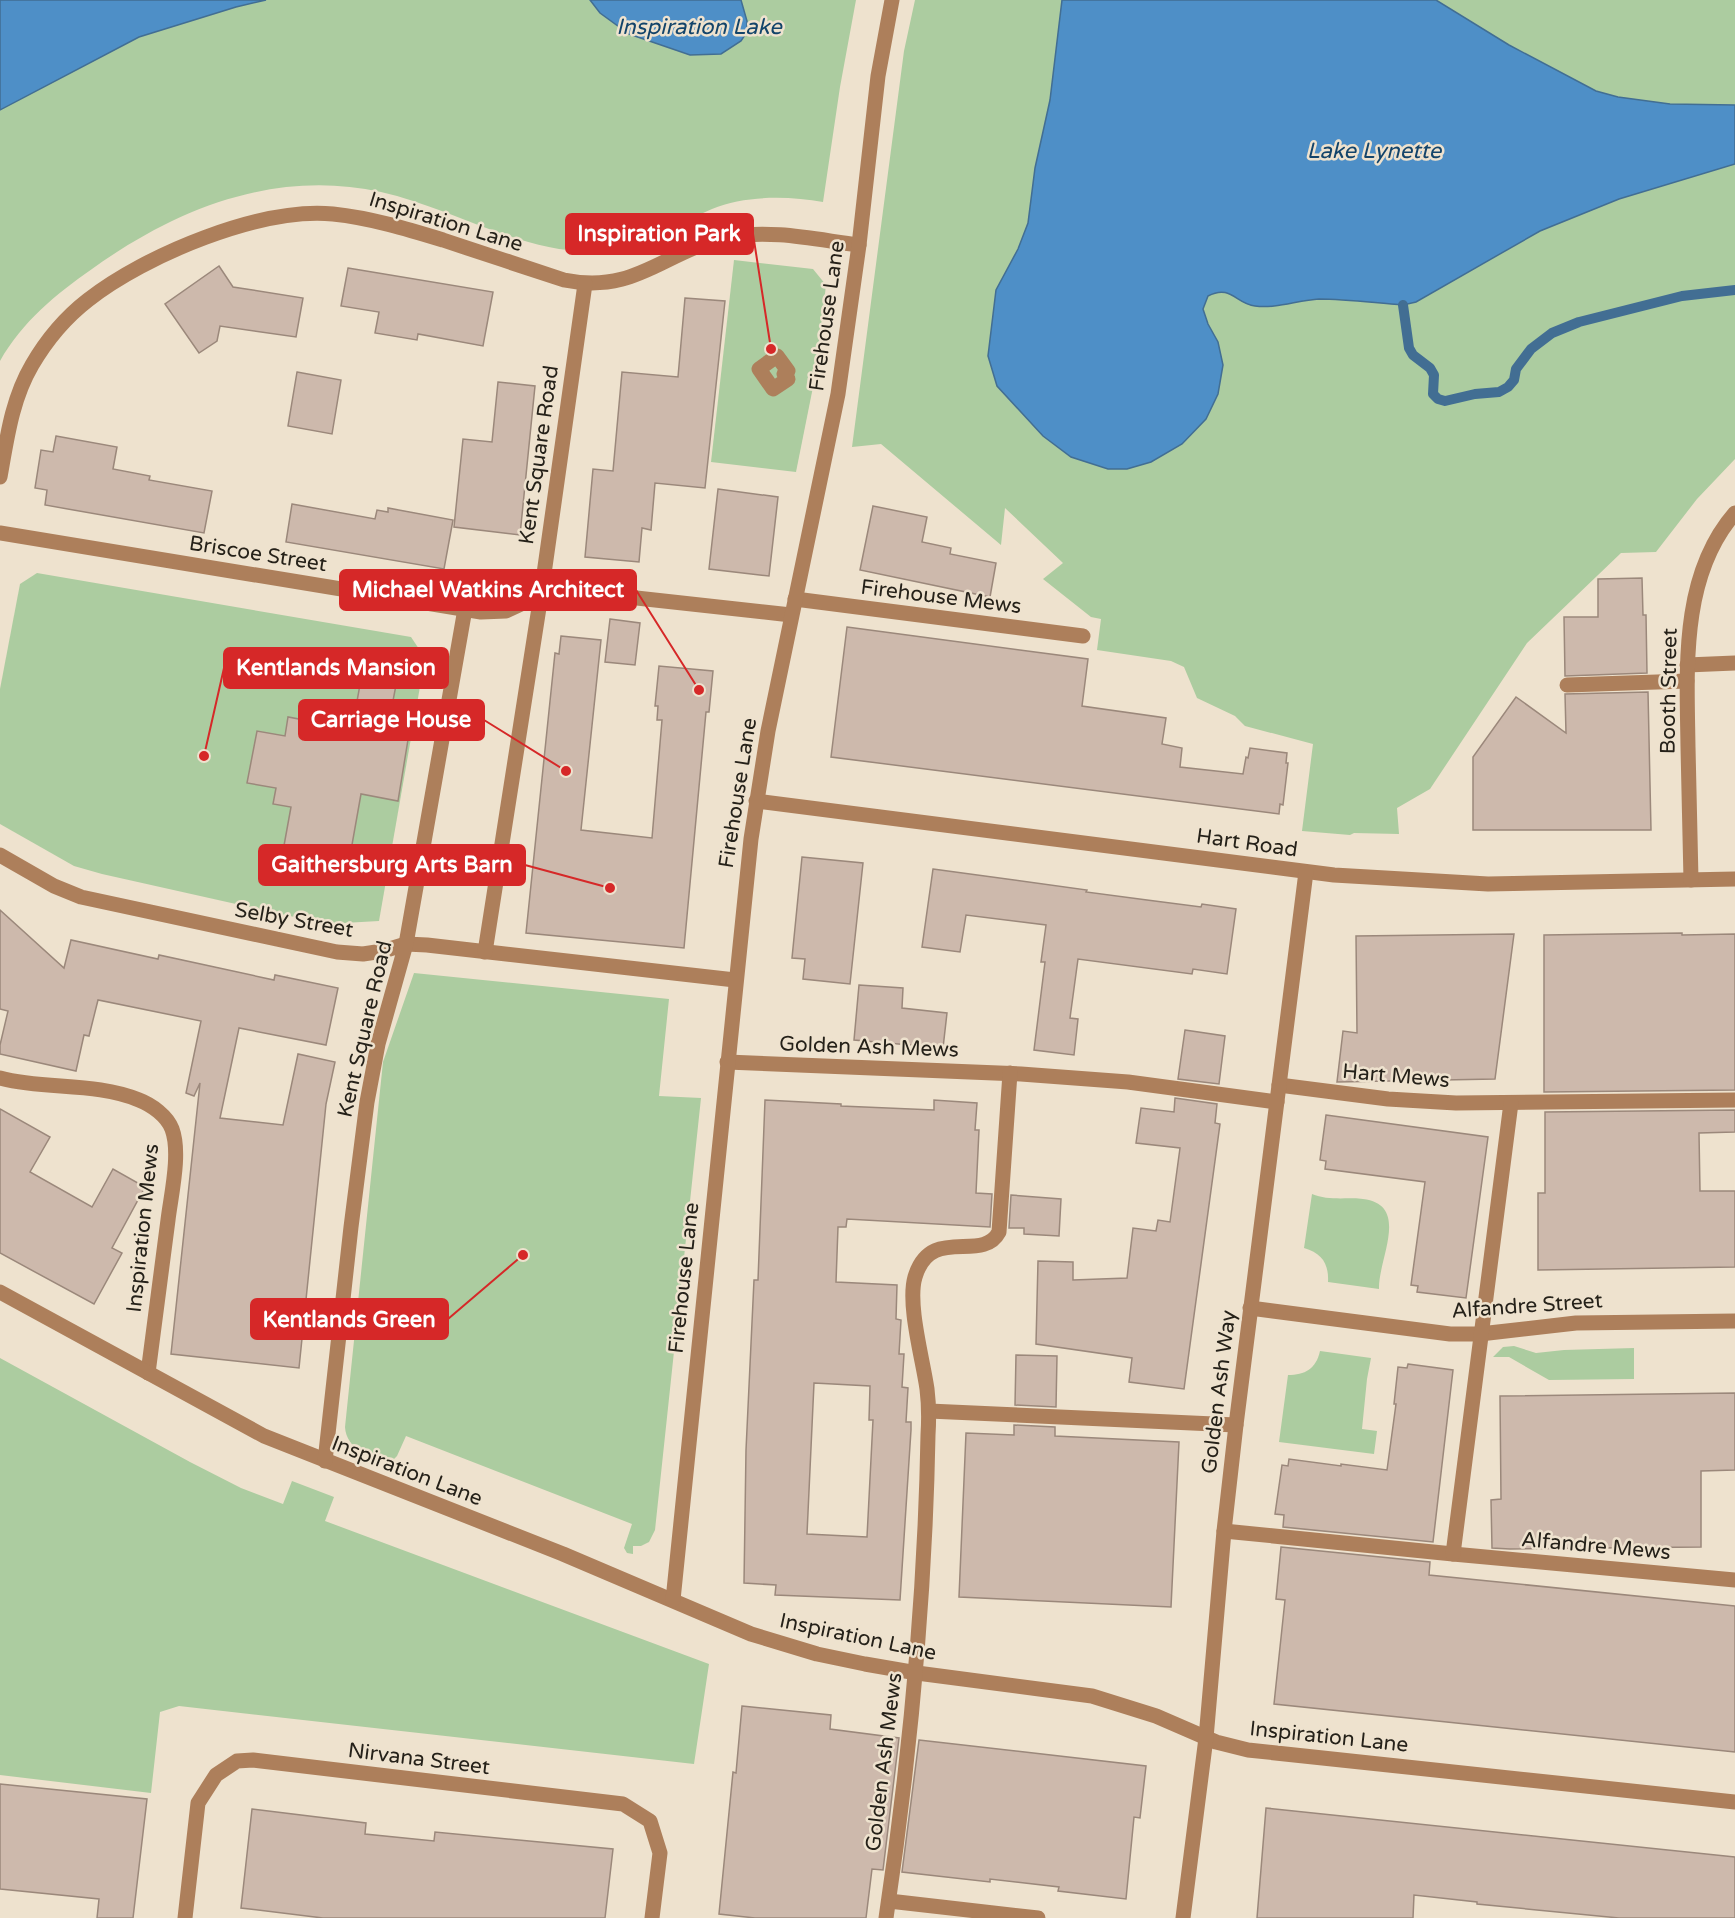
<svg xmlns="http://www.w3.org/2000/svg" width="1735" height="1918" font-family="'Varela Round',sans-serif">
<rect width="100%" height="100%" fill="#eee2ce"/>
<g fill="#accca0">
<path d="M0,0H856L840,87L823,202C789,196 745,195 712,209C676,224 644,248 603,251C527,257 454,208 381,192C275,169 177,208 92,269C56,294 22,322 0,361Z"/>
<polygon points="915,0 1735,0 1735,459 1697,499 1656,552 1621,553 1527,643 1430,789 1397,808 1399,834 1354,833 1350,835 1302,831 1313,744 1245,726 1235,716 1197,698 1184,667 1171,661 1097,650 1101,619 1091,617 1043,579 1063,563 1005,508 1001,545 881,444 852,447 904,51"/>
<polygon points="734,260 813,269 826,285 815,377 796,472 711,462"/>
<polygon points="37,573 411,637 425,658 379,921 326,924 102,874 74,866 0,824 0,689 20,584"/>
<path d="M414,973L669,999L659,1096L701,1098L655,1530L649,1542L641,1546H633V1554L627,1553L624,1548L632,1524L406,1436L397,1456L392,1461C372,1461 346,1449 345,1427L383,1062Z"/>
<path d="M1312,1194C1328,1201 1346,1197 1363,1199C1411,1205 1378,1259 1379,1289L1328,1282C1329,1264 1322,1253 1304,1248Z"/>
<polygon points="1514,1346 1536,1353 1564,1350 1634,1348 1634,1379 1549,1380 1509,1357 1493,1357 1503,1347"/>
<path d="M1320,1351L1371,1358L1367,1379L1362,1429L1377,1431L1374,1454L1279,1442L1288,1375C1305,1375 1316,1369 1320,1351Z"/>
<polygon points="0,1358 190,1462 241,1488 283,1504 292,1481 334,1497 325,1521 709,1664 694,1764 179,1706 160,1712 151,1793 0,1775"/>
</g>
<g fill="#4e8fc7" stroke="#426e93" stroke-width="1.5">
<polygon points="0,0 266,0 236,7 139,37 0,110"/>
<polygon points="590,0 741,0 747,21 747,32 741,41 721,54 690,55 629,34 600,13"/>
<path d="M1062,0H1436L1509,45L1596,91L1618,97L1670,104L1735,105V164L1619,199L1540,231L1416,302L1403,305C1375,303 1347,299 1319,299C1298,300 1276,309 1255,306C1236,304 1231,284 1208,296L1203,309L1208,324L1218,342L1223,365L1218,394L1206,419L1182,444L1151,462L1127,469H1108L1071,457L1043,436L997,386L988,356L996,290L1018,249L1028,223L1035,168L1050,100Z"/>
</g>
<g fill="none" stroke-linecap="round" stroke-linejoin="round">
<polyline stroke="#426e93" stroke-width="10" points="1403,305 1409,348 1413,355 1430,368 1434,375 1433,394 1438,399 1445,401 1475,394 1499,392 1508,387 1514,380 1516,369 1531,349 1552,333 1579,322 1682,296 1735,290"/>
</g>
<g fill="#cdb9ac" stroke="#9b887b" stroke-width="1.5" fill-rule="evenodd">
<polygon points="219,266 233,287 303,298 296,337 220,326 217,341 199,353 165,304"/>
<polygon points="348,268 493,292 483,346 418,334 417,340 375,333 379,312 341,306"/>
<polygon points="685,298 725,301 705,488 655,483 651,530 642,528 639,562 585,557 593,469 613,471 622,372 678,377"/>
<polygon points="297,372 341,380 332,434 288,426"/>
<polygon points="498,382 535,386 520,535 454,527 463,439 492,442"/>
<polygon points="56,436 117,447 113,469 150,476 149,480 212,491 204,533 45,505 47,490 35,488 41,450 53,452"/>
<polygon points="718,489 778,497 769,576 709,569"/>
<polygon points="292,504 375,519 377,510 388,512 388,508 453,520 444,569 286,542"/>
<polygon points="873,506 927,517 922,542 951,548 950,554 996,563 990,597 860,570"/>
<polygon points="1642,578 1643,615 1646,615 1647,673 1565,676 1564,617 1598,617 1598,579"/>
<polygon points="610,619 640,623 635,665 605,662"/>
<polygon points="847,627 1088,659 1082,706 1166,718 1162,744 1182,748 1180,767 1243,774 1246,757 1248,758 1250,748 1287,753 1286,763 1288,763 1283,805 1280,804 1279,814 831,757"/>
<polygon points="561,636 601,640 581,830 652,838 662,720 657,720 658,706 655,706 659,666 713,671 709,712 706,712 684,948 526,933 555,653 559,654"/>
<polygon points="361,679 396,685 392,706 413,709 398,801 361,794 347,873 281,862 291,807 273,804 276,788 247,783 257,731 285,736 288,717 352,729"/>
<polygon points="1648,692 1651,830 1473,830 1473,757 1516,697 1566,733 1565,694"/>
<polygon points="802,857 863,863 850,984 803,979 805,959 792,958"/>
<polygon points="933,869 1087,890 1086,892 1147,900 1201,907 1202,904 1236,909 1227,974 1193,969 1192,974 1078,959 1070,1018 1078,1019 1074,1055 1034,1050 1045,962 1041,962 1046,925 966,915 960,952 922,947"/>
<polygon points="0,910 64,968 71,940 158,959 159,955 274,980 275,975 338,988 326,1045 239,1028 220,1118 283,1125 298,1054 335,1062 326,1104 299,1368 171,1354 200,1083 194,1096 186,1093 201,1021 98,1000 89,1036 84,1035 76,1071 0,1054 0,1045 8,1011 0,1009"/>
<polygon points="1682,933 1682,935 1735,934 1735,1090 1544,1092 1544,935"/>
<polygon points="1514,934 1495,1079 1337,1082 1343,1031 1357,1033 1356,936"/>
<polygon points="859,985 903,988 902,1008 947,1013 943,1048 854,1040"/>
<polygon points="1185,1030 1225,1036 1219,1084 1178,1079"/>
<polygon points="1175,1098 1217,1104 1215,1123 1220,1124 1184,1389 1129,1382 1132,1358 1036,1344 1038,1261 1073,1262 1073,1280 1127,1278 1133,1228 1156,1231 1158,1220 1170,1222 1180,1148 1136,1143 1141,1108 1174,1112"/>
<path d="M765,1100L841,1104V1106L934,1110V1100L977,1103L975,1130H979L976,1193L992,1194L990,1227L847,1219L846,1227H838L836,1282L897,1285L896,1319L901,1320L899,1354H904L902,1387L908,1388L906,1422H911V1430L900,1600L775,1595L776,1585L744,1583L746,1450L754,1280H758ZM814,1383L870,1386L869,1420H873L867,1537L807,1534Z"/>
<polygon points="0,1109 50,1137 30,1172 92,1207 113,1169 145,1187 112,1248 122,1253 94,1304 0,1253"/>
<polygon points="1735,1110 1735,1132 1699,1133 1700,1191 1735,1191 1735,1267 1538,1270 1538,1193 1545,1193 1545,1112"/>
<polygon points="1326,1115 1488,1137 1466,1298 1417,1292 1418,1286 1411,1285 1425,1182 1325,1169 1326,1161 1320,1160"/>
<polygon points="1011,1195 1061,1199 1059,1236 1024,1234 1024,1228 1009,1228"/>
<polygon points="1016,1355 1057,1356 1056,1407 1015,1405"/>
<polygon points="1408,1364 1453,1370 1433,1542 1283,1527 1284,1515 1275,1514 1282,1465 1288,1466 1289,1459 1341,1466 1341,1464 1387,1470 1396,1404 1394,1404 1398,1367 1407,1368"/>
<polygon points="1735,1393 1735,1470 1701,1471 1701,1547 1510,1549 1492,1548 1491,1500 1501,1499 1500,1396"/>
<polygon points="1014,1425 1055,1427 1055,1436 1179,1442 1171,1607 959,1597 966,1433 1014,1435"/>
<polygon points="1281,1547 1430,1562 1429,1575 1735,1606 1735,1752 1274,1704 1285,1600 1276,1599"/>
<polygon points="742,1706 831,1715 830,1729 899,1738 883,1870 872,1869 866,1918 755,1918 719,1914 733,1772 736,1773"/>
<polygon points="919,1740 1146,1766 1140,1818 1134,1817 1126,1899 1058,1891 1059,1887 990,1879 990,1882 902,1872"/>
<polygon points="0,1784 147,1799 133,1918 97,1918 99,1899 0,1889"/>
<polygon points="1266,1808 1735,1857 1735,1918 1619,1918 1477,1904 1477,1902 1414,1895 1413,1918 1257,1918"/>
<polygon points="252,1809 366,1823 365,1834 434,1841 435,1832 613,1849 605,1918 323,1918 241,1908"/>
</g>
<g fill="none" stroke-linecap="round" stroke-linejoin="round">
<g stroke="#ad7f5b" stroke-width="15">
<polygon points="777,356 788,371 784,374 788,379 773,389 759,369"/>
<path d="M0,477C7,438 12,399 32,365C46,341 66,317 88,300C145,255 261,207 333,214C371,218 407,229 443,240C483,253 524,267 564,280C638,295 665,249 730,237C771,229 818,240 859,245"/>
<polyline points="0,533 481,612 506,611 547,592 573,591 791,615"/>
<polyline points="795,599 1083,636"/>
<polyline points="1687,665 1735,663"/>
<polyline points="1567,685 1687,681"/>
<polyline points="756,801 1334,875 1488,884 1735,879"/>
<polyline points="0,855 54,886 81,897 337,952 363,954 383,951 406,944 427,945 735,980"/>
<path d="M1691,880C1690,836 1689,791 1688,747C1687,669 1680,576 1735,513"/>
<polyline points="485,952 541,595 585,284"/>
<polyline points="727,1062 1021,1074 1128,1082 1277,1102"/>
<path d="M0,1078C45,1090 95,1082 139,1100C152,1105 167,1116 172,1129C181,1153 171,1195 168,1220C161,1271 155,1322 148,1373"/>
<polyline points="1279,1085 1388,1099 1456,1103 1735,1100"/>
<polyline points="0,1292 264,1436 563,1554 751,1634 817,1654 865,1664 917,1673 1092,1696 1156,1716 1216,1742 1248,1750 1735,1802"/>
<polyline points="1250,1308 1450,1334 1480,1334 1576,1323 1735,1321"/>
<polyline points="929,1411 1236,1425"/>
<polyline points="325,1461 351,1227 367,1102 378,1044 406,944 465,609"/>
<polyline points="1224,1531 1453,1554 1735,1580"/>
<polyline points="1453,1554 1511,1103"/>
<polyline points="673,1600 751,839 768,731 838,394 859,245 878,76 892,0"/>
<polyline points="889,1901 1038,1918"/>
<polyline points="185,1918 198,1803 216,1775 237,1761 253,1760 623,1804 650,1821 660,1853 652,1918"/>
<path d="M886,1918C910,1758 925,1597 928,1435C929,1419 929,1405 927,1389C923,1360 907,1304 915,1277C931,1224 982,1264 999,1232L1010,1073"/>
<polyline points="1183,1918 1206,1738 1224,1531 1236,1425 1306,872"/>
</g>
</g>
<g text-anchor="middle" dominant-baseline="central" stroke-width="5" stroke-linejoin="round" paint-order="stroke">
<g font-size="21" fill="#252119" stroke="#eee2ce">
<text transform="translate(446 222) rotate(17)">Inspiration Lane</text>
<text transform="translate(827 316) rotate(-82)">Firehouse Lane</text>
<text transform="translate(539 455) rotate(-82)">Kent Square Road</text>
<text transform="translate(258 554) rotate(9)">Briscoe Street</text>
<text transform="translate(941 597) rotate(7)">Firehouse Mews</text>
<text transform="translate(1669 691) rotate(-89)">Booth Street</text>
<text transform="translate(738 793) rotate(-81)">Firehouse Lane</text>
<text transform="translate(1247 843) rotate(8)">Hart Road</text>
<text transform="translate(294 920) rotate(10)">Selby Street</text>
<text transform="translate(365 1029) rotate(-77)">Kent Square Road</text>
<text transform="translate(869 1047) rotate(2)">Golden Ash Mews</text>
<text transform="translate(1396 1076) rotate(5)">Hart Mews</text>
<text transform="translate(143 1228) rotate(-84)">Inspiration Mews</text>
<text transform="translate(684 1278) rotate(-84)">Firehouse Lane</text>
<text transform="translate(1527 1306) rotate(-4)">Alfandre Street</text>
<text transform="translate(1219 1392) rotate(-83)">Golden Ash Way</text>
<text transform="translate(407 1471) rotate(21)">Inspiration Lane</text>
<text transform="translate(1596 1546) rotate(5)">Alfandre Mews</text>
<text transform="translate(858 1637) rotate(12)">Inspiration Lane</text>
<text transform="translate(1329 1737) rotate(6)">Inspiration Lane</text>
<text transform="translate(419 1759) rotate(7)">Nirvana Street</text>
<text transform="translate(884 1762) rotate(-83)">Golden Ash Mews</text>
</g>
<g font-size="22" font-style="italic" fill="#13446a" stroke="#eee2ce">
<text x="699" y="27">Inspiration Lake</text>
<text x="1374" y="151">Lake Lynette</text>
</g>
</g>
<path fill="none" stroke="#d62828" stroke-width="2" d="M771 349L753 234M699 690L636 590M204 756L224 668M566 771L484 720M610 888L525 865M523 1255L448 1319"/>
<g fill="#d62828" stroke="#eee2ce" stroke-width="2">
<circle cx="771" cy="349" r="6"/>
<circle cx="699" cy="690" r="6"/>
<circle cx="204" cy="756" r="6"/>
<circle cx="566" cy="771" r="6"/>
<circle cx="610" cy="888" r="6"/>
<circle cx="523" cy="1255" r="6"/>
</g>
<g fill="#d62828" stroke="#d62828" stroke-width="2">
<rect x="566" y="214" width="187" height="40" rx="6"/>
<rect x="340" y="570" width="296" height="40" rx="6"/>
<rect x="224" y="648" width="224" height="40" rx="6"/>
<rect x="299" y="700" width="185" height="40" rx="6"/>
<rect x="259" y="845" width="266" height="40" rx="6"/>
<rect x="251" y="1299" width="197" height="40" rx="6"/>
</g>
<g font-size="22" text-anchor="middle" font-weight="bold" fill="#fff">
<text x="659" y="241">Inspiration Park</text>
<text x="488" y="597">Michael Watkins Architect</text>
<text x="336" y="675">Kentlands Mansion</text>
<text x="391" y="727">Carriage House</text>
<text x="392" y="872">Gaithersburg Arts Barn</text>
<text x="349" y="1327">Kentlands Green</text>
</g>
</svg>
